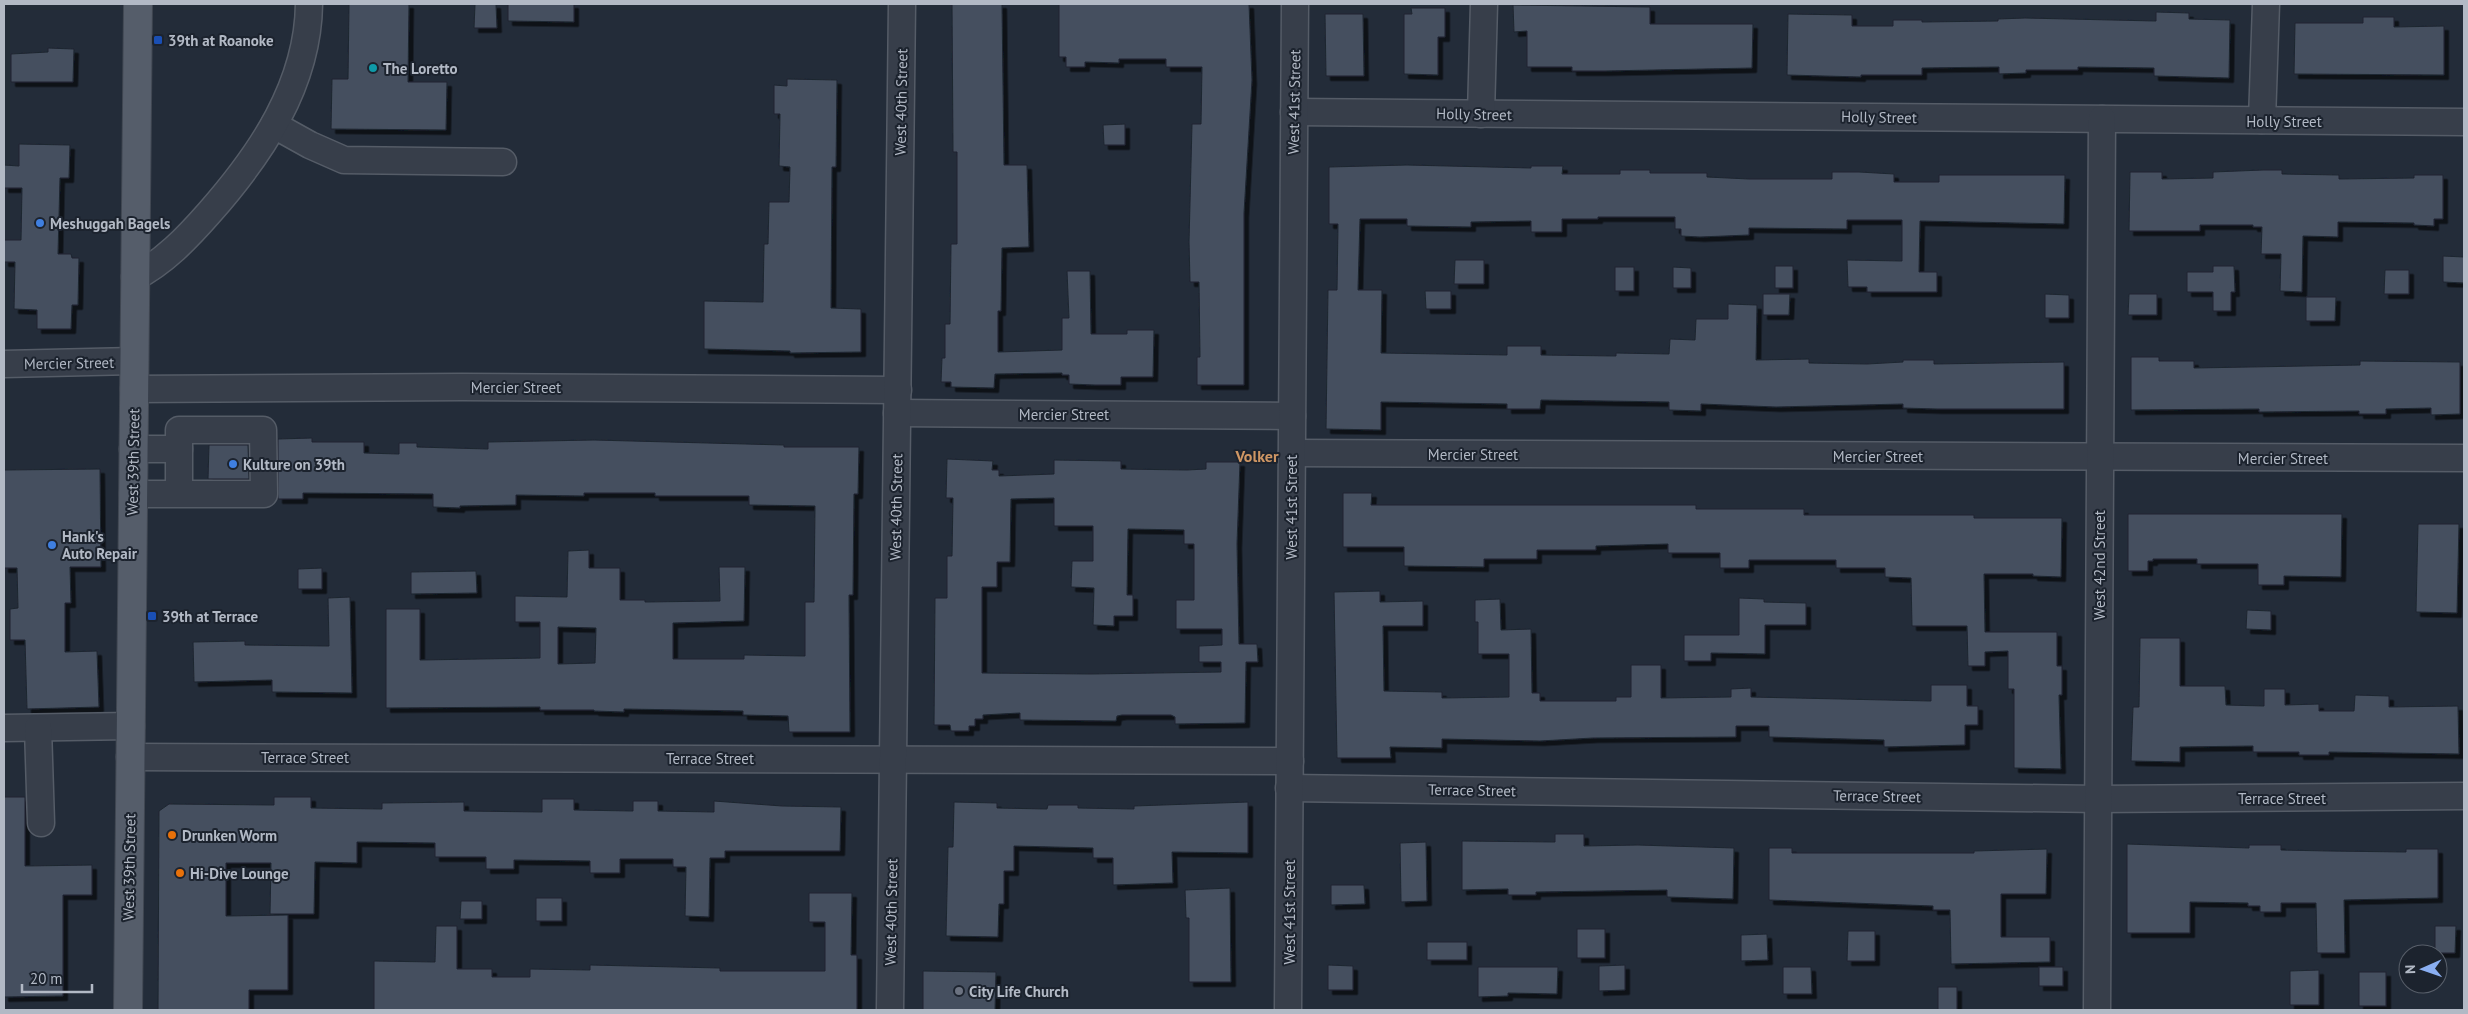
<svg xmlns="http://www.w3.org/2000/svg" width="2468" height="1014" font-family="'PT Sans',sans-serif">
<defs>
<filter id="shadow"><feDropShadow dx="4.5" dy="4.5" stdDeviation="0" flood-color="#0009"/></filter>
</defs>
<rect width="100%" height="100%" fill="#232c39"/>
<g fill="#444f5e" stroke="#1e2530" fill-rule="evenodd" filter="url(#shadow)">
<polygon points="349,4 409,4 408,82 447,82 446,130 331,129 332,79 348,79"/>
<polygon points="475,4 496,4 497,28 474,28"/>
<polygon points="508,4 574,4 574,22 508,21"/>
<polygon points="952,4 1002,4 1004,165 1027,165 1029,247 1002,248 1001,311 998,311 998,352 1062,350 1062,318 1069,318 1067,271 1090,271 1091,334 1127,334 1127,330 1154,330 1153,377 1121,377 1121,385 1095,385 1069,384 1069,375 1062,375 1062,373 995,374 994,388 951,387 951,382 941,382 942,358 945,358 945,324 950,324 951,244 957,244 957,152 953,152"/>
<polygon points="1059,4 1249,4 1252,80 1244,213 1244,385 1197,385 1197,357 1200,357 1199,282 1190,282 1189,242 1192,124 1201,124 1202,67 1166,67 1166,59 1119,59 1119,63 1085,62 1085,67 1066,67 1066,57 1059,57"/>
<polygon points="1513,5 1650,7 1650,24 1753,24 1752,68 1605,71 1572,71 1572,67 1527,67 1527,31 1514,32"/>
<polygon points="1411,8 1445,8 1445,37 1438,37 1438,75 1404,74 1404,14 1412,14"/>
<polygon points="2156,12 2189,13 2189,19 2230,20 2229,78 2154,76 2154,68 2078,67 2078,70 2026,70 2026,73 1999,74 1999,67 1922,68 1922,75 1861,75 1861,77 1787,75 1788,14 1852,15 1852,26 1893,26 1893,20 1922,20 1922,22 1998,21 1998,19 2025,18 2156,21"/>
<polygon points="1325,14 1363,14 1364,76 1326,76"/>
<polygon points="2363,17 2394,17 2394,27 2444,26 2444,75 2294,74 2295,23 2363,23"/>
<polygon points="48,48 74,49 73,82 11,82 11,54 48,52"/>
<polygon points="787,79 837,80 836,167 832,167 831,308 861,309 861,352 790,353 790,351 704,349 704,301 763,302 764,244 768,244 769,202 789,202 790,167 779,166 780,114 774,114 774,85 787,86"/>
<polygon points="1125,124 1125,145 1104,145 1103,125"/>
<polygon points="19,144 70,145 69,178 60,178 58,254 71,254 72,258 79,258 78,305 72,305 71,329 37,329 37,310 14,309 15,262 4,262 4,240 21,240 22,188 4,188 4,165 19,166"/>
<polygon points="1407,165 1531,168 1531,166 1563,166 1562,174 1620,174 1620,170 1650,170 1650,173 1707,173 1707,177 1749,179 1832,179 1832,172 1859,172 1894,174 1894,182 1939,182 1939,175 2065,175 2064,224 1920,221 1919,272 1937,272 1937,292 1867,292 1867,287 1848,287 1847,260 1902,261 1902,220 1847,220 1847,229 1749,228 1749,235 1700,237 1681,236 1681,229 1675,229 1675,217 1598,217 1598,219 1562,219 1562,232 1531,232 1531,221 1471,222 1471,227 1407,226 1407,219 1360,219 1358,290 1382,290 1381,353 1507,355 1507,346 1541,346 1541,355 1616,356 1616,353 1669,354 1670,339 1695,340 1696,319 1728,319 1728,304 1757,305 1756,360 1809,359 1809,363 1867,364 1903,362 1903,360 1934,360 1934,364 2064,362 2064,409 1937,409 1903,408 1903,404 1776,407 1701,404 1701,411 1669,410 1669,402 1541,400 1540,409 1507,409 1507,404 1381,402 1381,430 1326,429 1328,290 1337,290 1338,224 1329,224 1329,167"/>
<polygon points="2263,170 2282,170 2282,174 2339,175 2339,179 2414,178 2414,175 2443,175 2443,219 2434,219 2434,226 2414,225 2414,223 2338,222 2338,237 2303,236 2302,292 2280,291 2281,254 2261,254 2262,227 2253,227 2253,225 2200,225 2200,231 2129,231 2130,172 2162,172 2162,179 2213,178 2213,172"/>
<polygon points="2443,256 2464,257 2464,283 2443,282"/>
<polygon points="1455,260 1484,260 1484,284 1454,284"/>
<rect x="1775" y="266" width="18" height="22"/>
<polygon points="2213,266 2234,266 2235,292 2231,292 2231,311 2213,311 2213,292 2187,292 2187,272 2213,272"/>
<rect x="1615" y="267" width="19" height="24"/>
<polygon points="1673,267 1691,268 1691,288 1673,288"/>
<polygon points="2385,270 2409,270 2409,294 2384,294"/>
<polygon points="1425,291 1451,291 1451,309 1426,309"/>
<polygon points="1763,294 1790,294 1789,315 1763,315"/>
<polygon points="2045,294 2069,295 2069,318 2045,318"/>
<polygon points="2129,294 2157,294 2157,315 2128,315"/>
<polygon points="2306,297 2336,297 2335,321 2306,321"/>
<polygon points="2131,357 2159,357 2159,361 2194,361 2194,368 2360,365 2360,361 2460,362 2460,414 2431,415 2431,408 2386,409 2386,414 2359,414 2359,411 2259,412 2259,409 2131,410"/>
<path d="M312,438V442H364V453L399,454V443H417V447L488,449V442L594,440L784,445V447H859L858,494H854L853,595H849L850,732H789L788,716L743,715V711L624,709V712L594,711V710H540V707L386,708V609H420V660L540,658V622H515V596L567,597L568,551L589,550V568H620V600H645V602L720,601L719,567H745L744,621L673,623V659H744V655L805,656V602H814L815,506L749,505V496H655V493H584V496L516,495V505L460,506V508L433,507V494L303,493V499H278V439ZM558,627L596,628L595,663L558,664Z"/>
<polygon points="209,445 248,445 249,479 208,479"/>
<path d="M947,459L993,461L992,470H999V476L1054,474V460L1121,461V469L1187,470L1206,469V462H1240L1237,544L1239,644H1257L1258,662H1246L1245,723L1175,724V717L1171,715H1122L1117,716L1116,721L1020,720V713L983,715V719H975V726H969V731H951L950,725H934L935,598H947V556H952L953,498H946ZM1054,498V526H1093V561H1072L1071,587L1094,588L1093,625L1114,626V616H1133V595H1127L1128,529L1184,530V544H1194V600H1176V629H1222V645L1199,646V662H1221V672L1091,674L982,673V587H997V562H1010L1011,499Z"/>
<polygon points="100,469 101,567 70,567 71,603 65,603 65,652 97,651 99,707 27,709 25,640 10,640 10,609 18,608 17,568 4,568 4,470"/>
<polygon points="1343,493 1372,493 1371,505 1696,505 1696,509 1804,509 1804,515 1974,515 1974,518 2062,518 2061,577 2033,576 2033,574 1984,574 1985,632 2057,632 2057,666 2062,666 2062,695 2059,695 2061,769 2014,768 2014,689 2008,689 2008,651 1985,652 1985,666 1968,666 1967,626 1912,626 1911,578 1885,577 1885,568 1836,568 1836,560 1749,560 1749,568 1720,568 1720,553 1668,553 1668,544 1596,546 1596,550 1537,550 1537,559 1484,559 1484,567 1404,566 1404,547 1343,547"/>
<polygon points="2128,514 2342,514 2341,577 2284,576 2284,585 2258,585 2258,564 2197,564 2197,559 2153,559 2153,561 2148,561 2148,571 2128,571"/>
<polygon points="2418,524 2459,524 2457,613 2416,612"/>
<polygon points="322,568 322,589 298,589 298,569"/>
<polygon points="476,571 477,593 411,594 411,572"/>
<polygon points="1380,591 1380,602 1423,601 1423,626 1383,626 1384,691 1442,692 1442,698 1509,697 1509,654 1478,654 1478,622 1475,622 1475,600 1500,599 1501,630 1531,629 1532,693 1540,693 1540,701 1616,701 1616,697 1631,697 1631,665 1661,665 1661,698 1731,697 1731,689 1751,688 1751,697 1931,701 1931,685 1967,685 1967,706 1978,706 1978,725 1965,725 1965,745 1884,747 1884,740 1769,737 1769,726 1736,726 1736,737 1593,738 1540,741 1442,739 1442,748 1390,747 1391,758 1337,758 1334,592"/>
<polygon points="350,597 352,693 272,692 272,680 194,682 193,642 245,641 245,645 329,646 328,598"/>
<polygon points="1739,598 1764,599 1764,602 1806,603 1806,625 1765,625 1765,654 1711,653 1711,661 1684,661 1684,635 1739,635"/>
<polygon points="2247,610 2271,611 2271,630 2246,629"/>
<polygon points="2140,638 2180,638 2180,686 2225,686 2226,705 2264,706 2264,689 2285,689 2285,705 2319,704 2319,711 2354,711 2355,695 2389,696 2389,707 2458,706 2459,754 2329,752 2329,755 2299,755 2299,752 2253,752 2253,746 2180,747 2180,762 2131,761 2133,707 2139,707"/>
<polygon points="4,797 25,797 25,866 92,865 92,895 63,895 63,996 4,997"/>
<polygon points="274,797 311,797 311,808 382,809 382,803 464,802 464,811 542,812 542,799 574,799 574,810 633,811 633,801 658,801 658,811 714,812 714,801 782,806 841,807 840,851 725,851 725,858 710,858 709,917 685,916 686,867 673,867 673,859 620,859 620,873 590,873 590,861 514,860 514,869 486,869 486,857 435,857 435,843 357,842 357,863 315,862 314,914 270,914 271,863 226,863 226,916 288,915 288,990 249,990 249,1010 158,1010 159,811 169,804 274,805"/>
<polygon points="954,802 997,803 997,808 1047,809 1048,805 1078,805 1078,808 1134,809 1134,806 1248,802 1248,853 1172,852 1173,883 1113,885 1113,858 1093,858 1093,848 1014,846 1014,871 1004,871 1004,904 999,904 998,937 946,936 948,847 953,847"/>
<polygon points="1555,834 1584,834 1584,846 1638,845 1734,848 1733,899 1667,897 1667,890 1536,892 1536,895 1508,895 1508,889 1462,890 1462,841 1555,842"/>
<polygon points="1426,842 1427,901 1401,902 1400,843"/>
<polygon points="2127,844 2249,848 2249,845 2281,845 2281,850 2329,851 2406,852 2406,849 2438,849 2438,898 2344,900 2345,953 2317,953 2316,903 2281,903 2281,912 2260,912 2260,906 2248,906 2248,903 2190,902 2190,933 2127,933"/>
<polygon points="1769,848 1792,848 1792,853 1974,853 1974,851 2047,849 2046,894 2001,894 2001,937 2050,937 2050,962 1951,964 1950,910 1933,910 1933,906 1769,900"/>
<polygon points="1331,885 1364,885 1365,904 1331,905"/>
<polygon points="1230,888 1231,982 1189,982 1189,918 1186,918 1185,890"/>
<polygon points="809,893 852,893 851,955 857,955 857,1010 374,1010 374,961 435,962 436,926 457,926 457,969 492,969 492,977 530,977 530,969 590,970 590,965 720,968 720,971 825,971 825,922 809,922"/>
<rect x="536" y="898" width="26" height="23"/>
<polygon points="461,901 482,901 482,919 460,919"/>
<polygon points="2435,926 2456,926 2455,953 2435,953"/>
<rect x="1577" y="929" width="28" height="29"/>
<polygon points="1848,931 1875,931 1875,961 1847,961"/>
<polygon points="1767,934 1768,960 1741,961 1741,935"/>
<rect x="1427" y="942" width="40" height="18"/>
<polygon points="1328,965 1353,966 1353,990 1328,990"/>
<polygon points="1625,965 1625,990 1599,991 1599,966"/>
<polygon points="1478,967 1558,967 1557,994 1508,993 1508,996 1478,997"/>
<polygon points="1783,967 1811,967 1812,994 1783,994"/>
<rect x="2039" y="967" width="24" height="19"/>
<polygon points="2319,970 2319,1005 2290,1005 2290,971"/>
<polygon points="923,971 996,972 995,1010 923,1010"/>
<rect x="2359" y="972" width="27" height="34"/>
<rect x="1938" y="987" width="19" height="23"/>
</g>
<g fill="none" stroke-linecap="round" stroke-linejoin="round">
<defs>
<g id="minor">
<polyline points="1294,112 2464,122"/>
<polyline points="1481,114 1484,4"/>
<polyline points="2262,120 2266,4"/>
<polyline points="274,125 310,145 344,160 503,162"/>
<path d="M135,277C164,262 187,238 209,213C261,154 308,85 309,4"/>
<polyline points="4,364 134,361"/>
<polyline points="134,389 462,387 898,390"/>
<polyline points="897,413 1292,416"/>
<polyline points="133,449 179,449"/>
<polyline points="1292,453 2464,458"/>
<polyline points="133,494 264,494 263,430 179,430 179,494"/>
<polyline points="4,728 131,726"/>
<polyline points="38,728 41,823"/>
<polyline points="130,757 1290,761"/>
<polyline points="1289,788 2098,799 2464,796"/>
<polyline points="890,1010 902,4"/>
<polyline points="1288,1010 1295,4"/>
<polyline points="2097,1010 2102,119"/>
</g>
<polyline id="major" points="128,1010 138,4"/>
</defs>
<use href="#minor" stroke="#555c67" stroke-width="29"/>
<use href="#major" stroke="#404752" stroke-width="30"/>
<use href="#minor" stroke="#373e4a" stroke-width="26"/>
<use href="#major" stroke="#555d6a" stroke-width="28"/>
</g>
<g fill="#1a4fb4" stroke="#1c232e" stroke-width="2">
<rect x="153" y="35" width="10" height="10" rx="2.5"/>
<rect x="147" y="611" width="10" height="10" rx="2.5"/>
</g>
<circle fill="#0f9aa8" stroke="#1c232e" stroke-width="2" cx="373" cy="68" r="5"/>
<g fill="#3f7fe0" stroke="#1c232e" stroke-width="2">
<circle cx="40" cy="223" r="5"/>
<circle cx="233" cy="464" r="5"/>
<circle cx="52" cy="545" r="5"/>
</g>
<g fill="#e8710a" stroke="#1c232e" stroke-width="2">
<circle cx="172" cy="835" r="5"/>
<circle cx="180" cy="873" r="5"/>
</g>
<circle fill="#6b7280" stroke="#1c232e" stroke-width="2" cx="959" cy="991" r="5"/>
<g text-anchor="middle" dominant-baseline="central" stroke-width="4" stroke-linejoin="round" paint-order="stroke">
<g font-size="15" font-weight="bold" fill="#b2b9c5" stroke="#1c232e" text-anchor="start">
<text x="168" y="40">39th at Roanoke</text>
<text x="383" y="68">The Loretto</text>
<text x="50" y="223">Meshuggah Bagels</text>
<text x="243" y="464">Kulture on 39th</text>
<text x="62" y="536">Hank's<tspan x="62" dy="17">Auto Repair</tspan></text>
<text x="162" y="616">39th at Terrace</text>
<text x="182" y="835">Drunken Worm</text>
<text x="190" y="873">Hi-Dive Lounge</text>
<text x="969" y="991">City Life Church</text>
</g>
<g font-size="15" fill="#b2b9c5" stroke="#1c232e">
<text transform="translate(901 102) rotate(-89)">West 40th Street</text>
<text transform="translate(1294 102) rotate(-89)">West 41st Street</text>
<text transform="translate(1474 114) rotate(1)">Holly Street</text>
<text transform="translate(1879 117) rotate(1)">Holly Street</text>
<text x="2284" y="121">Holly Street</text>
<text transform="translate(69 363) rotate(-1)">Mercier Street</text>
<text x="516" y="387">Mercier Street</text>
<text x="1064" y="414">Mercier Street</text>
<text x="1473" y="454">Mercier Street</text>
<text x="1878" y="456">Mercier Street</text>
<text x="2283" y="458">Mercier Street</text>
<text transform="translate(133 462) rotate(-89)">West 39th Street</text>
<text transform="translate(896 507) rotate(-89)">West 40th Street</text>
<text transform="translate(1291 507) rotate(-90)">West 41st Street</text>
<text transform="translate(2099 565) rotate(-90)">West 42nd Street</text>
<text x="305" y="757">Terrace Street</text>
<text x="710" y="758">Terrace Street</text>
<text transform="translate(1472 790) rotate(1)">Terrace Street</text>
<text transform="translate(1877 796) rotate(1)">Terrace Street</text>
<text x="2282" y="798">Terrace Street</text>
<text transform="translate(129 867) rotate(-89)">West 39th Street</text>
<text transform="translate(891 912) rotate(-89)">West 40th Street</text>
<text transform="translate(1289 912) rotate(-90)">West 41st Street</text>
</g>
<g font-size="16" font-weight="bold" fill="#ce9664" stroke="#1c232e">
<text x="1257" y="456">Volker</text>
</g>
</g>
<rect width="2468" height="1014" fill="none" stroke="#b2b9c5" stroke-width="10"/>
<g transform="translate(2423 969) rotate(268)"><circle r="24" fill="#1c232e" stroke="#585f6a"/>
<path d="M0-4L9 19L0 12L-9 19Z" fill="#8aaff2"/>
<text y="-8" font-size="14" font-weight="bold" text-anchor="middle" fill="#b2b9c5">N</text>
</g>
<path d="M22 984v8h70v-8" fill="none" stroke="#b2b9c5" stroke-width="2.5"/>
<text x="30" y="984" font-size="15" fill="#b2b9c5" stroke="#1c232e" stroke-width="4" paint-order="stroke">20 m</text>
</svg>
